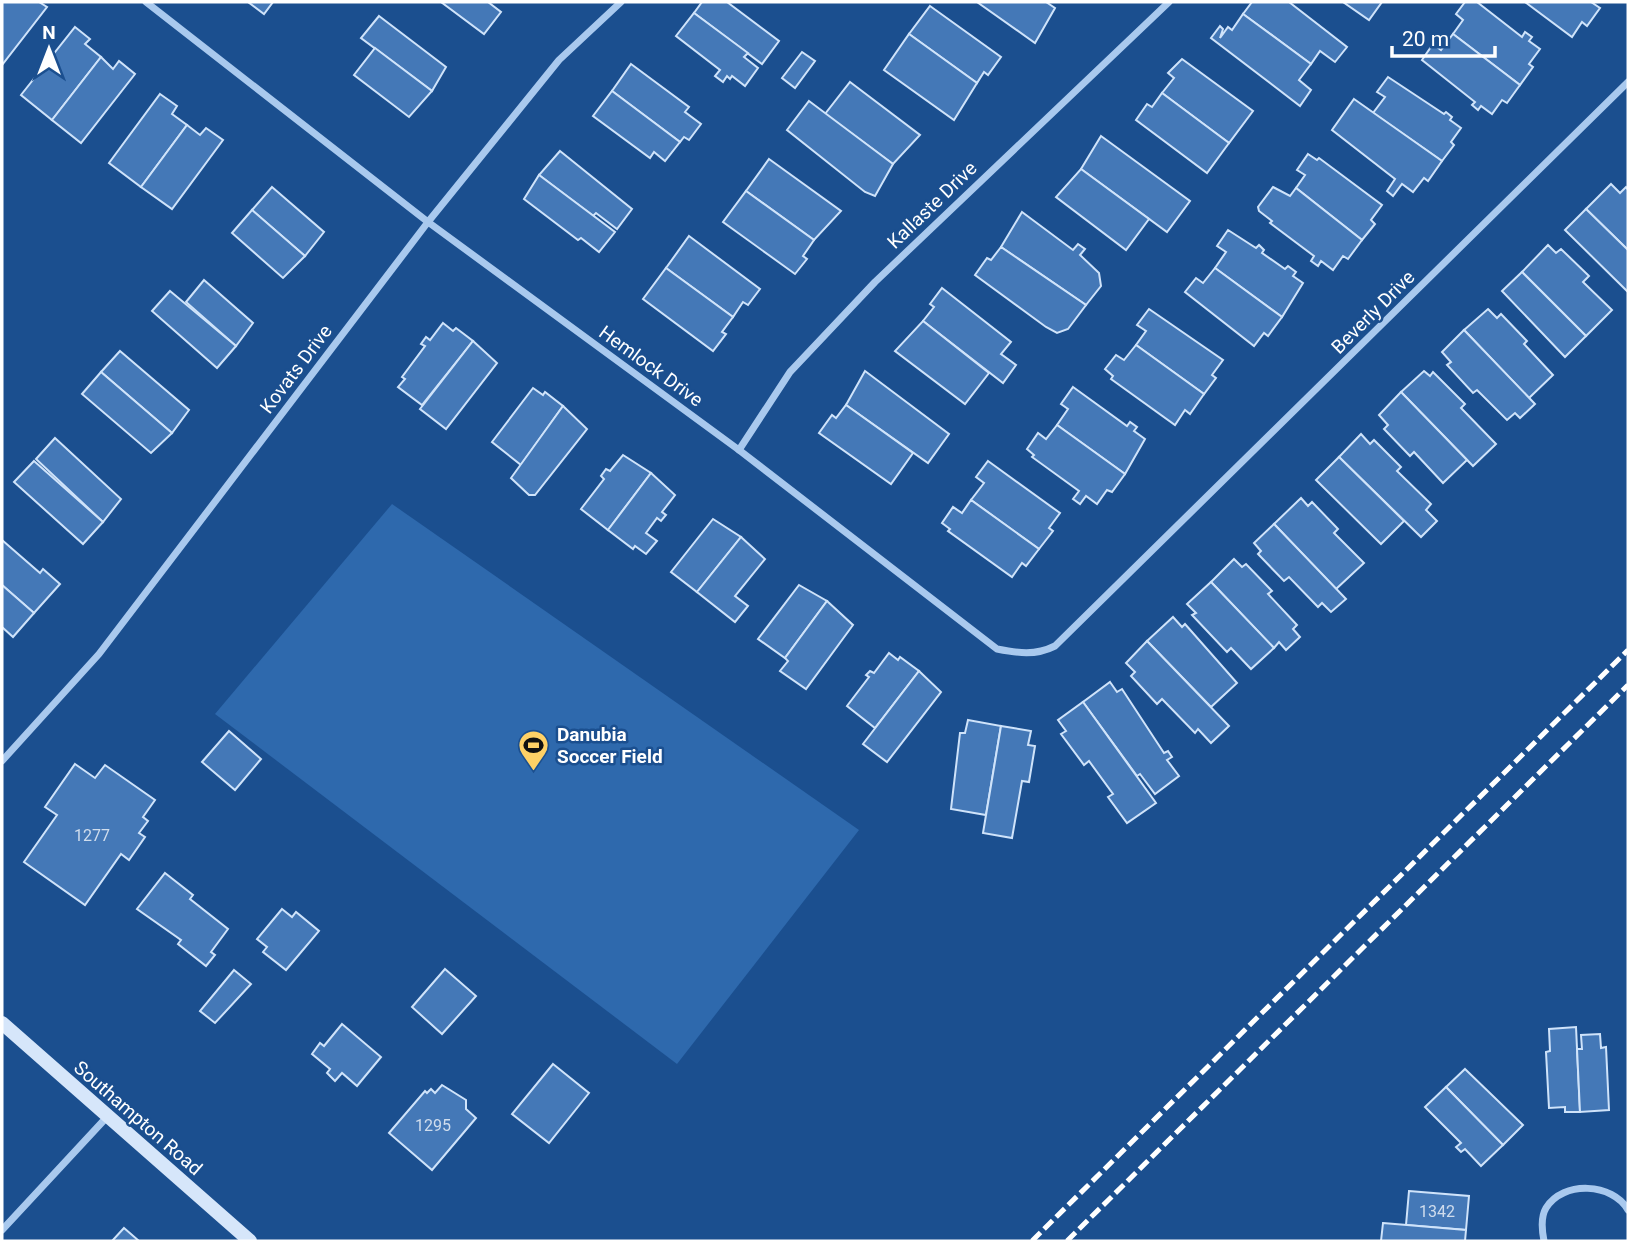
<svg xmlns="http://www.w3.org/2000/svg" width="1630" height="1243" font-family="Roboto,sans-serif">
<rect width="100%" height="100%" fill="#1b4f8f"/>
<polygon fill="#2e69ad" points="392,504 859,830 677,1064 215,714"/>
<g fill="#4478b7" stroke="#cfe3fa" stroke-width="2">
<polygon points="2,2 39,2 47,7 2,65"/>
<polygon points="248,2 273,2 264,14"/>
<polygon points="441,2 488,2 501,12 484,34"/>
<polygon points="702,2 727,2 779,41 762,64 694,13"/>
<polygon points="977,2 1046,2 1055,8 1035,43"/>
<polygon points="1252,2 1289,2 1347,47 1335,62 1320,51 1311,64 1243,14"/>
<polygon points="1343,2 1382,2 1369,20"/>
<polygon points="1465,2 1477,2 1522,37 1525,32 1532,37 1529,41 1540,49 1529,64 1533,67 1520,85 1453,34 1463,20 1456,14"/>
<polygon points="1525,2 1591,2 1600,8 1587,26 1582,22 1572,37"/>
<polygon points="930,6 1001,57 988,75 984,72 977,83 909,34"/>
<polygon points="694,13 748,53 744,57 758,68 745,86 732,76 730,79 727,76 723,82 715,76 720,70 676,36"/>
<polygon points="1243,14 1311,64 1299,80 1311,90 1300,106 1211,38 1220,26 1223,29 1220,38 1228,27 1232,30"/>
<polygon points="379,16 446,67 432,91 361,38"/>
<polygon points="75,27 90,39 85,44 101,57 52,120 21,95"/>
<polygon points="909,34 977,83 954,120 884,70"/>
<polygon points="1453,34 1520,85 1507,103 1502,100 1492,114 1481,106 1478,110 1472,105 1475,102 1422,60 1433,44 1441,50"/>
<polygon points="375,48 432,91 409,117 354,75"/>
<polygon points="802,52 815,61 795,88 782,78"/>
<polygon points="101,57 113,69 119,61 135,74 81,143 52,120"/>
<polygon points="1182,59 1253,111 1229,143 1162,93 1174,78 1168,73"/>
<polygon points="631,64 689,107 685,112 701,124 689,140 684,137 680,142 612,91"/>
<polygon points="1388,77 1444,114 1446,112 1452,117 1450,120 1461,128 1451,142 1454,145 1442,161 1373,113 1385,97 1377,92"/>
<polygon points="850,82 920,135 893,164 825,114"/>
<polygon points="612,91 680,142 665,161 654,152 650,158 593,116"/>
<polygon points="1162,93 1229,143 1207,173 1136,120 1147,104 1152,107"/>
<polygon points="160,94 177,106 172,114 187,125 141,187 109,163"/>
<polygon points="1354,99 1442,161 1428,181 1424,178 1413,192 1402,184 1393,196 1387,191 1395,179 1332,130"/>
<polygon points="809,101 893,164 875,196 865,192 787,130"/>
<polygon points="187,125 200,135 206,128 223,140 172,209 141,187"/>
<polygon points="1101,136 1190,201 1167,232 1081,169"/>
<polygon points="560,151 632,209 617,229 596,213 593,216 539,175"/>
<polygon points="1308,154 1317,160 1319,158 1382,205 1371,220 1375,224 1362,240 1296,188 1305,175 1297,170"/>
<polygon points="769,159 841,211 814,240 746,191"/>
<polygon points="1081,169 1149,219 1126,250 1056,197"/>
<polygon points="539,175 615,232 599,252 581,238 578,240 524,199"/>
<polygon points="1611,184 1620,193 1626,187 1628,190 1628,250 1586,209"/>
<polygon points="272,187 324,232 305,256 252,210"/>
<polygon points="1273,187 1290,196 1296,188 1362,240 1348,259 1343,256 1333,270 1321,261 1318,266 1311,261 1314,256 1270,223 1272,221 1259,211 1258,207"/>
<polygon points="746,191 814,240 803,256 807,259 795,274 723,222"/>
<polygon points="1586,209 1628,250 1628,292 1565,230"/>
<polygon points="252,210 305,256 283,278 232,233"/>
<polygon points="1022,212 1073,250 1078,244 1085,249 1080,255 1099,273 1101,286 1086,305 1001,247"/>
<polygon points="1228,230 1256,248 1259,245 1264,250 1262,253 1285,269 1288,266 1296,272 1293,276 1303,283 1282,317 1215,268 1226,252 1217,246"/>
<polygon points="689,236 760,289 748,305 743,302 733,317 666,268"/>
<polygon points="1548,245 1556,253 1561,249 1589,276 1583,282 1612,310 1586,336 1522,272"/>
<polygon points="1001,247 1086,305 1068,329 1057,333 1046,327 975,275 987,258 991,260"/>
<polygon points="666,268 733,317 722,332 726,334 713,351 643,299"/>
<polygon points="1215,268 1282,317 1268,336 1264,333 1254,346 1185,292 1196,278 1203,283"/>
<polygon points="1522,272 1586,336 1565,357 1502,291"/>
<polygon points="204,280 253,323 236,346 186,302"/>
<polygon points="942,288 1011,342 1001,354 1016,365 1003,383 923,321 934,307 930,304"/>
<polygon points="170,291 236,346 217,368 152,311"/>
<polygon points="1149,309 1223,360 1212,375 1216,378 1204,394 1136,345 1146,331 1137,325"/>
<polygon points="1488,309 1497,318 1501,314 1527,341 1524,344 1553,375 1529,398 1464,330"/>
<polygon points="923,321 989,373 965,404 895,351"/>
<polygon points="443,323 453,331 456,328 473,341 422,405 398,387 405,379 402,377 425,346 421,344 426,337 430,340"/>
<polygon points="1464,330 1535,404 1520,418 1515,413 1507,420 1477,390 1473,393 1447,365 1451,362 1442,352"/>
<polygon points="473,341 497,363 446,429 420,409"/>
<polygon points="1136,345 1204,394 1190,414 1185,410 1175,425 1111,379 1113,376 1105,369 1116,355 1124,360"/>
<polygon points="120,351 189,410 172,433 101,372"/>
<polygon points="865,371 949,434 928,463 846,405"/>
<polygon points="1424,371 1430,376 1433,372 1465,404 1461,408 1496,444 1473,466 1401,392"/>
<polygon points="101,372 172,433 151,453 82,394"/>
<polygon points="1073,387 1127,426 1130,422 1137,427 1134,431 1145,439 1125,474 1057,425 1068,409 1061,404"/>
<polygon points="533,388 543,395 545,392 563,406 521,465 492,442"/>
<polygon points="1401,392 1467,460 1443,483 1414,452 1410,456 1384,429 1388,425 1379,415"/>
<polygon points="846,405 913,453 891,484 819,433 832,415 836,418"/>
<polygon points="563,406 587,429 535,495 529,495 511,478"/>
<polygon points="1057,425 1125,474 1112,492 1107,490 1097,504 1086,496 1080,504 1073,499 1079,491 1032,457 1034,455 1027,449 1038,433 1046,439"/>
<polygon points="1361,434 1370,444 1374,440 1401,467 1397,471 1431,504 1426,510 1437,521 1421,537 1339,457"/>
<polygon points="55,438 121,499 103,522 36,459"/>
<polygon points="623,455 651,473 608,530 581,509 604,479 601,476 606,469 610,471"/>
<polygon points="1339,457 1404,521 1381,544 1316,480"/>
<polygon points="34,461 103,522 83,544 14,482"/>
<polygon points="988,461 1060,513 1049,528 1053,531 1039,549 971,500 984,483 976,477"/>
<polygon points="651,473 675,495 662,512 666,515 661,521 657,518 646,533 657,541 646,554 635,546 633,549 608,530"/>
<polygon points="1301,498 1308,506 1312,502 1338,529 1334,533 1364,563 1336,589 1274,524"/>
<polygon points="971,500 1039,549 1026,566 1022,563 1012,577 948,531 950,529 942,523 953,507 962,513"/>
<polygon points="713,519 741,537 697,592 671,572"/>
<polygon points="1274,524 1346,599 1331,612 1322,603 1318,607 1289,577 1284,581 1258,554 1261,551 1254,543"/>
<polygon points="741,537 765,559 735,596 748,606 735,622 697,592"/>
<polygon points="2,540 40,573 43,569 60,584 34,613 2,585"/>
<polygon points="1234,559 1242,567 1246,564 1272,591 1268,594 1297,625 1293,629 1300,637 1286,650 1279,642 1274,648 1211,582"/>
<polygon points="1211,582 1274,648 1251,669 1231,648 1227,652 1192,615 1196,613 1187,604"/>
<polygon points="2,585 34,613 13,637 2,627"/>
<polygon points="799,585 827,601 785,658 758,639"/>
<polygon points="827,601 853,625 806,689 780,671 788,661 785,658"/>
<polygon points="1173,617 1182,627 1185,624 1237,683 1211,707 1147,641"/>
<polygon points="1147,641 1229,726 1211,743 1198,729 1195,733 1162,699 1157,704 1131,676 1135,672 1126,663"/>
<polygon points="889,653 898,660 900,657 919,671 875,728 847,706 869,677 866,675 870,671 874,673"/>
<polygon points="919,671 941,692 887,762 863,744"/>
<polygon points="1110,682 1117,692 1122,689 1164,753 1168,751 1172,757 1167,760 1179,776 1155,794 1140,774 1137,776 1083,702"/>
<polygon points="1083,702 1156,803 1127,823 1108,797 1113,794 1089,761 1084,765 1061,734 1066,731 1058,720"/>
<polygon points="968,720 1001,726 986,815 951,809 960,733 965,733"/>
<polygon points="1001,726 1031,731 1028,745 1035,746 1029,782 1022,781 1012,838 983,833"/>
<polygon points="229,731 261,759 235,790 202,762"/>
<polygon points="75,764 95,778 105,765 155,800 143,817 148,821 139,833 145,837 129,860 121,854 85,905 24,862 57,815 45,807"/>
<polygon points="165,873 193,895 190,899 228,929 211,952 215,955 206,966 178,944 181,940 137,909"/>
<polygon points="282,909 292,917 296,912 319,931 286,970 263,952 267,947 257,939"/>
<polygon points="445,969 476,996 442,1034 412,1007"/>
<polygon points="234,970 251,984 215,1023 200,1011"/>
<polygon points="342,1024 381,1057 357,1086 342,1073 335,1081 327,1073 330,1069 312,1054 320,1043 324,1046"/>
<polygon points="1576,1027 1580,1112 1565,1112 1565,1107 1549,1108 1546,1052 1550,1051 1549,1029"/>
<polygon points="1600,1034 1601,1048 1606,1047 1609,1110 1580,1112 1577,1049 1582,1049 1581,1035"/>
<polygon points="553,1064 589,1093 549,1143 512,1114"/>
<polygon points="1465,1069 1523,1125 1503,1145 1446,1087"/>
<polygon points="442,1085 466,1100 466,1109 476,1118 432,1170 389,1133 425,1091 427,1093 431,1089 435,1093"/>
<polygon points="1446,1087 1503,1145 1481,1166 1465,1149 1461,1152 1456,1147 1461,1143 1425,1107"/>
<polygon points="1409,1191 1469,1196 1466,1230 1406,1225"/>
<polygon points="1383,1223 1466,1230 1465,1241 1381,1241"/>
<polygon points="124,1228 139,1241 112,1241"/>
</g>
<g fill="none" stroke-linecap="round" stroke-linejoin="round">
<g stroke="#a9c9ee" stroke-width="7">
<path d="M146,2L428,222L739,450L997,649C1018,653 1035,656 1055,646L1628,82"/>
<polyline points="739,450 790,372 875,282 1169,2"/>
<polyline points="2,761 99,654 428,222 559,60 621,2"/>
<polyline points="2,1230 106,1118"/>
<path d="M1544,1241C1542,1231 1540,1218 1546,1208C1563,1180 1613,1183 1628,1210"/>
</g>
<polyline stroke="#d6e6fa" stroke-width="14" points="2,1023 250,1241"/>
<g stroke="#fff" stroke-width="5" stroke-dasharray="12 5" stroke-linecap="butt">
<polyline points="1032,1241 1628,650"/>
<polyline points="1067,1241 1628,685"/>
</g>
</g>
<defs>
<symbol id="stadium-pin" viewBox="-11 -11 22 30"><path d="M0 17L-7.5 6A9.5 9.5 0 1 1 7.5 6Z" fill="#ffd166" stroke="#1b4f8f"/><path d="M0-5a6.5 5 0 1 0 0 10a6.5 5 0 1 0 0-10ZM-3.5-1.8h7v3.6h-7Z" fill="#111"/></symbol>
</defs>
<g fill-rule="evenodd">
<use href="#stadium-pin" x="516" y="728" width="35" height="47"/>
</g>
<g text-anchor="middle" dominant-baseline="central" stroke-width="5" stroke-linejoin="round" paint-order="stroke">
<g font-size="16" fill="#d0dded">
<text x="92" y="835">1277</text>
<text x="433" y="1125">1295</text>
<text x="1437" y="1211">1342</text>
</g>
<g font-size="19" fill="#fff" stroke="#1b4f8f">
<text transform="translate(932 205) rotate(-44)">Kallaste Drive</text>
<text transform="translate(1373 312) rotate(-45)">Beverly Drive</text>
<text transform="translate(651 366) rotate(36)">Hemlock Drive</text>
<text transform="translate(296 369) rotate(-53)">Kovats Drive</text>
<text transform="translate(138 1118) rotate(41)">Southampton Road</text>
</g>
<g font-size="19" font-weight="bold" fill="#fff" stroke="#1b4f8f" text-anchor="start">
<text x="557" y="734">Danubia<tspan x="557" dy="22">Soccer Field</tspan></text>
</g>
</g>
<rect width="1630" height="1243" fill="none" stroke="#ffffff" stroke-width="7"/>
<g transform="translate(49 49)" stroke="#1b4f8f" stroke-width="5" paint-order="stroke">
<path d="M0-5L12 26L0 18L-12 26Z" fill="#ffffff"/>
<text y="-10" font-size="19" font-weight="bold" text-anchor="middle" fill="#ffffff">N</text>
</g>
<path d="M1392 46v10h103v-10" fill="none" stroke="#ffffff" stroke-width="3.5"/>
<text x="1402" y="46" font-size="21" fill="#ffffff" stroke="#1b4f8f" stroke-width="5" paint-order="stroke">20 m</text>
</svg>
